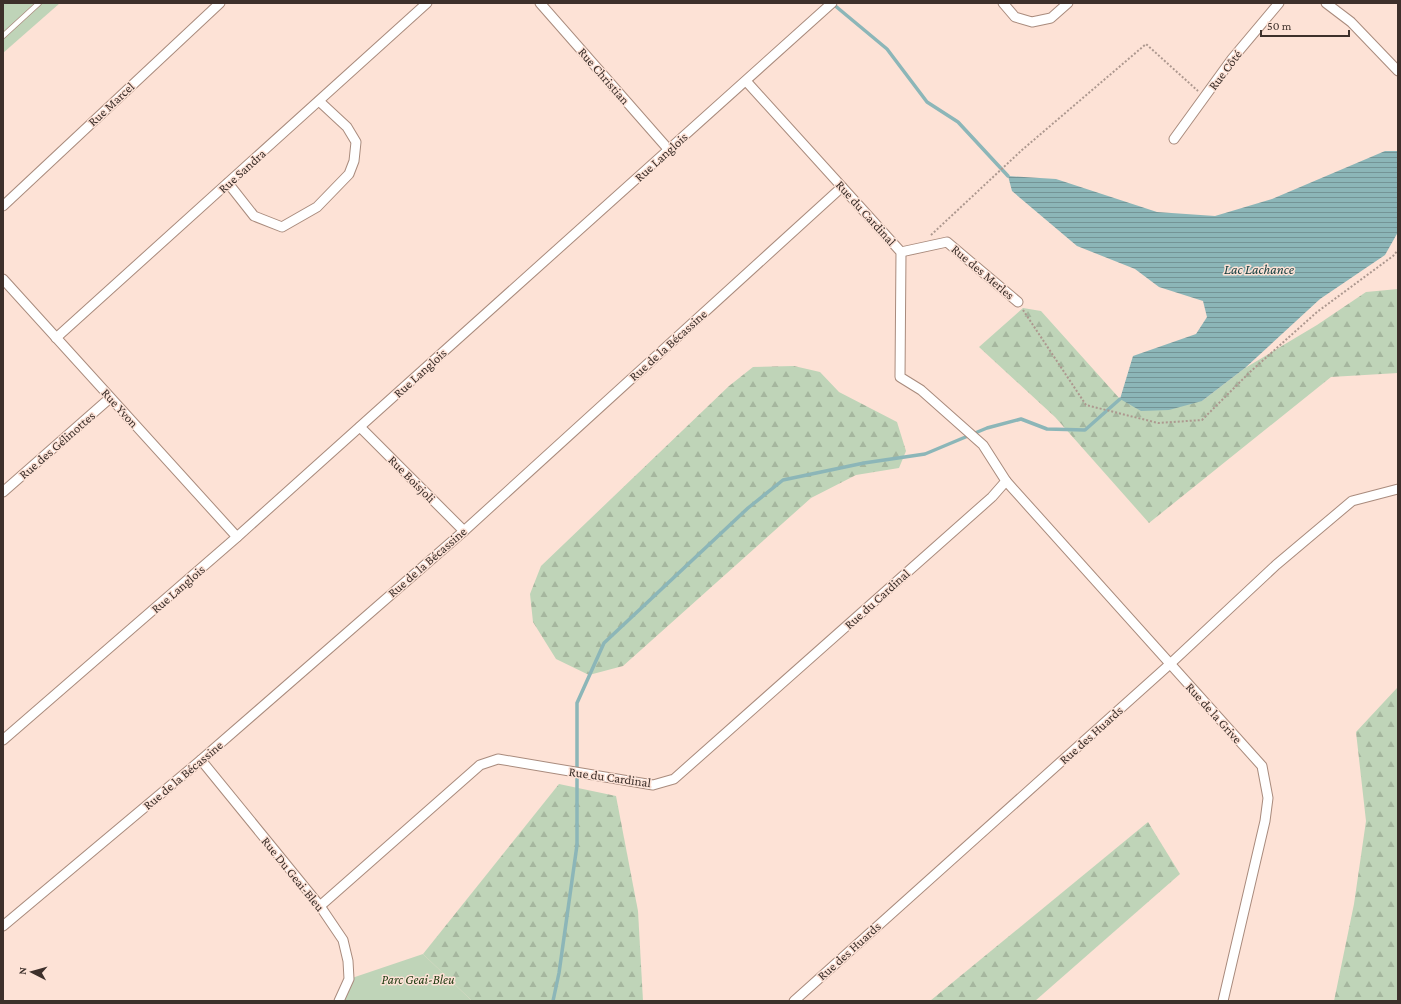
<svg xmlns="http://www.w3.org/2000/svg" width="1401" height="1004" font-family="'Crimson Pro',serif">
<defs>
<pattern id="forest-firs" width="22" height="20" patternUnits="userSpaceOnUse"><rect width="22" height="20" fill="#bfd4b8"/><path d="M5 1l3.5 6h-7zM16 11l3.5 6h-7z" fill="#a5b69e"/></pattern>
<pattern id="water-rules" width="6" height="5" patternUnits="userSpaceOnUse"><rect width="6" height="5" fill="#8cb6b8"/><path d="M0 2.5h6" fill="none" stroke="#749496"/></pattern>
</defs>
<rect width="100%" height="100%" fill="#fde2d6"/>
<g fill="#bfd4b8">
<polygon points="3,3 60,3 3,53"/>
<polygon points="423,954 472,1001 339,1001 349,979"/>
</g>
<g fill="url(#forest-firs)">
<polygon points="1398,289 1398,373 1331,377 1149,523 1055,417 979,347 1023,308 1041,311 1120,399 1202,401 1245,368 1317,325 1366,292"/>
<polygon points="794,366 820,372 839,392 897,422 906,451 899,468 856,475 811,498 623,666 589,675 556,659 533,622 530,594 541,566 729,386 753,367"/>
<polygon points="1397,688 1398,1001 1334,1001 1354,904 1366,821 1356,732"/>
<polygon points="559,784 616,796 638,911 643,1001 472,1001 423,954"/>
<polygon points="1148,822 1180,874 1035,1001 930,1001"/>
</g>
<polygon fill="url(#water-rules)" points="1385,151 1398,151 1398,232 1385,255 1320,299 1245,368 1202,401 1169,410 1141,411 1120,399 1133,356 1196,334 1207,317 1203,301 1159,287 1135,269 1077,246 1012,191 1008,176 1056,179 1157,212 1215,216 1272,199"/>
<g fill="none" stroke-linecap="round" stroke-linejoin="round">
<g stroke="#8cb6b8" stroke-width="3.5">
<polyline points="833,4 887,49 927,102 958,122 1008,176"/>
<polyline points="553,1001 559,973 577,845 577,703 604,643 748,508 783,480 864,463 925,454 987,428 1021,419 1047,429 1085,430 1120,399"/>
</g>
<defs>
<polyline id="service" points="3,36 39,3"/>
<g id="minor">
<polyline points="540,3 669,150"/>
<polyline points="1003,3 1015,17 1032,22 1051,18 1068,3"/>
<polyline points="1326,3 1351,22 1398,71"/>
<polyline points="1174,139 1232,59 1279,3"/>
<polyline points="228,183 254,216 282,227 317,207 349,174 354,161 356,142 347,127 319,101"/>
<polyline points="3,206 220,3"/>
<polyline points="901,252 947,242 1018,302"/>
<polyline points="3,279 237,537"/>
<polyline points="56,338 427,3"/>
<polyline points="360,427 464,531"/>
<polyline points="1006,481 1262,766 1268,798 1265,821 1223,1001"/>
<polyline points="3,492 110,398"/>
<polyline points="3,740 237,537 832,3"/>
<polyline points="201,760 320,906 343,940 348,961 349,979 339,1001"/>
<polyline points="320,906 480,765 498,759 653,785 674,779 992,497 1006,481 983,445 921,390 900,377 901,252 746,81"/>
<polyline points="3,926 201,760 464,531 842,187"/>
<polyline points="794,1001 1170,664 1276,565 1352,501 1398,489"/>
</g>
</defs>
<use href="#service" stroke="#a98b7d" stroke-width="6"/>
<use href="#minor" stroke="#a98b7d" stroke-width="11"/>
<g stroke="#ad988f" stroke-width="2" stroke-dasharray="2 2" stroke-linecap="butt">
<polyline points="931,235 1022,150 1146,44 1198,91"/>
<polyline points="1023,310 1086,405 1158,423 1202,420 1250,372 1317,312 1393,256 1398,250"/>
</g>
<use href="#service" stroke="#fff" stroke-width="4.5"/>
<use href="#minor" stroke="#fff" stroke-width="9"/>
</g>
<g text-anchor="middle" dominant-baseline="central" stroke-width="3" stroke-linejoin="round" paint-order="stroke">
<g font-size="13" fill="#3d302b" stroke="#fde2d6">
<text transform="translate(1225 70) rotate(-53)">Rue Côté</text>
<text transform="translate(604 76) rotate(49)">Rue Christian</text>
<text transform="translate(111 104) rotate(-43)">Rue Marcel</text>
<text transform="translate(661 157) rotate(-42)">Rue Langlois</text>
<text transform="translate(242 171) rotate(-42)">Rue Sandra</text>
<text transform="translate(866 213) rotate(48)">Rue du Cardinal</text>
<text transform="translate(983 272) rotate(40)">Rue des Merles</text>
<text transform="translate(668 345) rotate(-42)">Rue de la Bécassine</text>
<text transform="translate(420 373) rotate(-42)">Rue Langlois</text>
<text transform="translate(120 408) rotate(48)">Rue Yvon</text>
<text transform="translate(57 445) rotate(-41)">Rue des Gélinottes</text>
<text transform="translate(412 479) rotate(45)">Rue Boisjoli</text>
<text transform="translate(427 562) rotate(-41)">Rue de la Bécassine</text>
<text transform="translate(178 589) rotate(-41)">Rue Langlois</text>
<text transform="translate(877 599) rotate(-42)">Rue du Cardinal</text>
<text transform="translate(1214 713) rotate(48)">Rue de la Grive</text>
<text transform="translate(1091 735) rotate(-42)">Rue des Huards</text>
<text transform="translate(183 775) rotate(-40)">Rue de la Bécassine</text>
<text transform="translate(610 777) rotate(8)">Rue du Cardinal</text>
<text transform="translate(293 874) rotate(51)">Rue Du Geai-Bleu</text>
<text transform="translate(849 951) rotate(-42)">Rue des Huards</text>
</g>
<g font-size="13" font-style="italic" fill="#1b380e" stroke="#fde2d6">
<text x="418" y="979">Parc Geai-Bleu</text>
</g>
<g font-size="14" font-style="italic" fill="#133d3f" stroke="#fde2d6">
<text x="1259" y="269">Lac Lachance</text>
</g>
</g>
<rect width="1401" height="1004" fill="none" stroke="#3d302b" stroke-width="8"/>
<g transform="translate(32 972) rotate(276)" stroke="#fde2d6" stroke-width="3" paint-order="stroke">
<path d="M0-3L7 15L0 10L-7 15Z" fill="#3d302b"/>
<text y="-6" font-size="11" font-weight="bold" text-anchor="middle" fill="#3d302b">N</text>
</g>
<path d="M1261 30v6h88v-6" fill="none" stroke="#3d302b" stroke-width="2"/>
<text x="1267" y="30" font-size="12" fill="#3d302b" stroke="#fde2d6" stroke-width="3" paint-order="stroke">50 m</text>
</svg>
